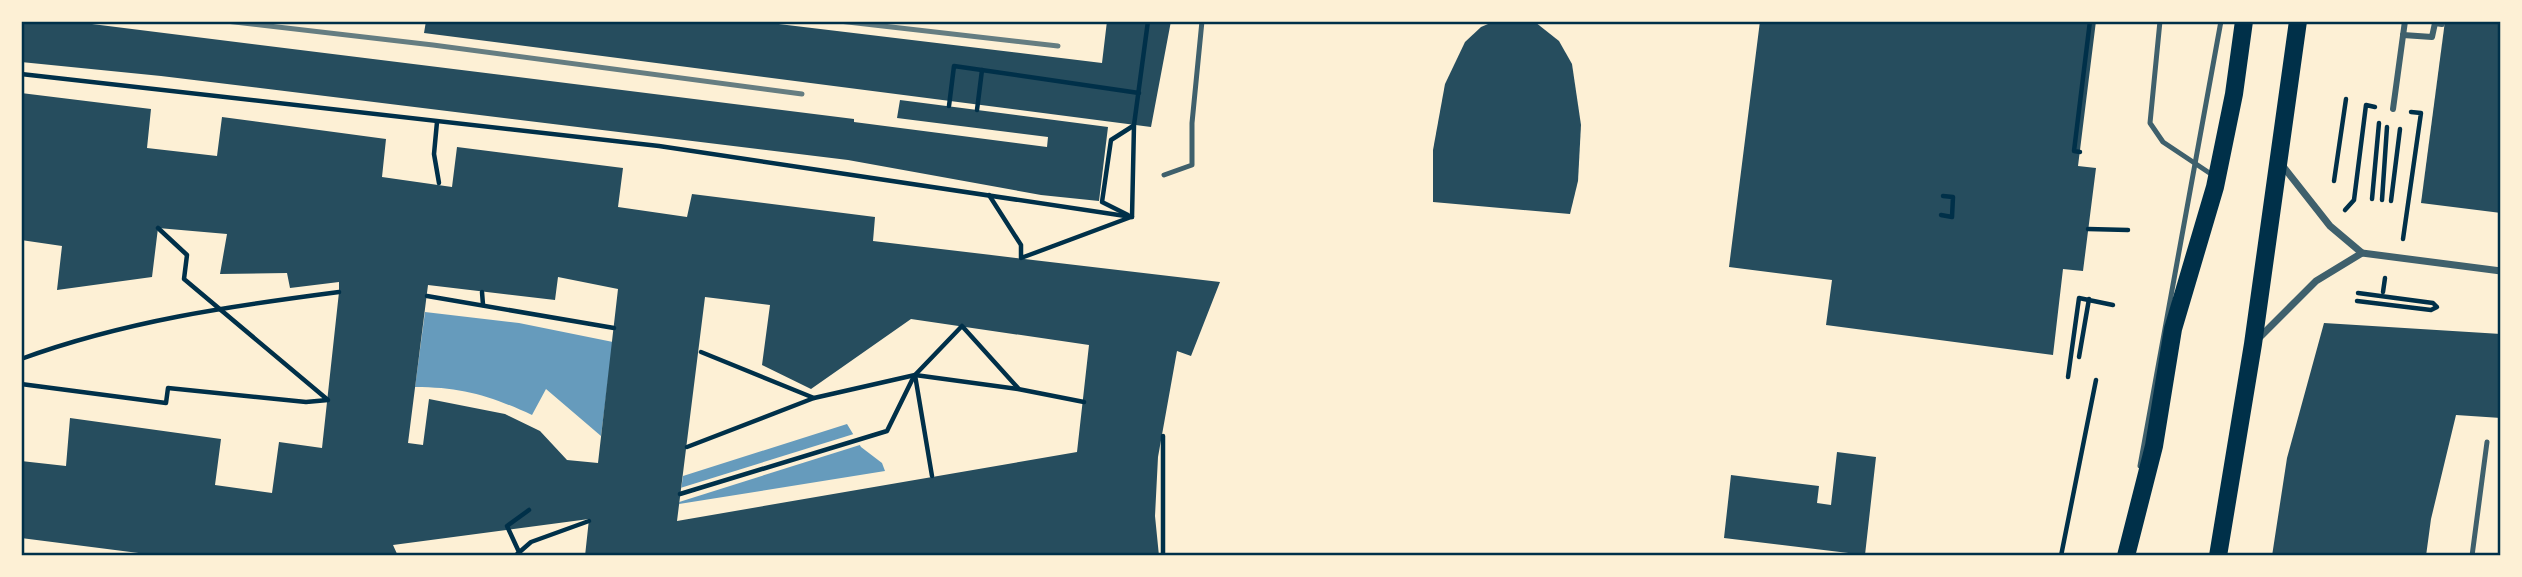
<svg xmlns="http://www.w3.org/2000/svg" width="2522" height="577" font-family="Figtree,sans-serif">
<rect width="100%" height="100%" fill="#fdf0d5"/>
<g fill="#669bbc">
<path d="M425,312L519,323L613,342L601,436L546,389L532,415C491,396 461,387 415,387Z"/>
<polygon points="847,424 861,447 882,463 885,471 679,504 683,476"/>
</g>
<polygon fill="#fdf0d5" points="857,433 863,444 676,503 677,489"/>
<g fill="#264d5e" fill-rule="evenodd">
<polygon points="21,21 68,21 854,119 854,122 1047,147 1048,137 897,118 900,100 1108,127 1099,201 1041,195 848,160 161,76 21,62"/>
<polygon points="426,21 754,21 1102,63 1107,21 1171,21 1151,127 424,33"/>
<polygon points="1495,21 1535,22 1559,41 1572,64 1581,125 1578,181 1570,214 1433,202 1433,150 1445,84 1465,42 1481,27"/>
<polygon points="1760,21 2096,21 2078,166 2096,168 2083,271 2063,269 2053,355 1826,325 1832,280 1729,267"/>
<polygon points="2445,21 2501,21 2501,213 2421,203"/>
<path d="M21,93L151,109L147,148L217,156L222,117L386,139L382,177L452,187L457,147L623,168L618,207L687,217L692,194L875,217L873,241L1220,282L1191,356L1177,351L1158,457L1155,516L1159,556H585L589,519L393,545L398,556H162L21,538V461L66,466L70,418L221,439L215,485L272,493L279,442L322,448L339,292V282L290,288L287,273L220,274L227,234L158,228L152,277L57,290L62,246L21,240ZM558,277L618,289L598,463L567,460L540,431L505,414L429,399L423,445L408,443L428,285L555,300ZM705,297L770,305L762,365L811,389L911,319L1089,345L1077,452L677,521Z"/>
<polygon points="2324,323 2501,334 2501,418 2456,415 2431,519 2426,556 2272,556 2287,458"/>
<polygon points="1837,452 1876,457 1865,555 1724,538 1731,475 1819,486 1817,503 1831,505"/>
</g>
<g fill="none" stroke-linecap="round" stroke-linejoin="round">
<g stroke="#003049" stroke-width="4.5">
<polyline points="21,74 659,146 1132,217"/>
<polyline points="949,106 954,66 1139,93"/>
<polyline points="977,110 982,70"/>
<polyline points="437,122 434,154 439,183"/>
<polyline points="2080,152 2074,151 2090,21"/>
<polyline points="2334,181 2346,99"/>
<polyline points="989,195 1021,245 1021,258 1131,217"/>
<polyline points="2372,199 2379,123"/>
<polyline points="2382,200 2387,127"/>
<polyline points="2391,201 2400,129"/>
<polyline points="2345,210 2354,200 2366,105 2375,107"/>
<polyline points="1128,215 1102,202 1111,140 1133,126"/>
<polyline points="1941,215 1952,217 1953,197 1943,196"/>
<polyline points="1132,217 1134,125 1148,21"/>
<polyline points="2088,229 2128,230"/>
<polyline points="2403,239 2421,113 2411,112"/>
<polyline points="482,292 483,305"/>
<polyline points="2383,292 2385,278"/>
<polyline points="427,296 614,328"/>
<polyline points="2357,301 2431,310 2437,307 2433,303 2358,293"/>
<polyline points="701,352 814,398 915,375 1018,389 1084,402"/>
<polyline points="2079,357 2089,299"/>
<path d="M21,359C125,321 231,306 339,292"/>
<polyline points="2068,377 2079,298 2113,305"/>
<polyline points="21,384 166,403 168,388 306,402 328,400 184,279 187,255 158,228"/>
<polyline points="1163,436 1163,556"/>
<polyline points="687,447 814,398"/>
<polyline points="932,476 915,375 962,326 1018,388"/>
<polyline points="680,494 887,431 914,376"/>
<polyline points="519,552 507,526 529,510"/>
<polyline points="515,556 531,542 589,521"/>
<polyline points="2061,556 2096,380"/>
</g>
<g stroke="#3f606c" stroke-width="5">
<polyline points="2160,21 2150,123 2163,142 2214,176"/>
<polyline points="1164,175 1192,165 1192,123 1202,21"/>
<polyline points="2140,466 2221,21"/>
<polyline points="2472,556 2487,442"/>
</g>
<g stroke="#3f606c" stroke-width="6">
<polyline points="2403,35 2432,37 2435,23 2442,24"/>
<polyline points="2393,109 2405,21"/>
</g>
<g stroke="#3f606c" stroke-width="7">
<polyline points="2282,165 2330,226 2362,253 2501,271"/>
<polyline points="2258,339 2316,281 2362,253"/>
</g>
<g stroke="#003049" stroke-width="18">
<polyline points="2126,556 2154,446 2173,329 2215,187 2234,94 2244,21"/>
<polyline points="2218,556 2253,344 2298,21"/>
</g>
<g stroke="#657d81" stroke-width="5">
<polyline points="226,21 433,45 802,94"/>
<polyline points="839,21 1058,46"/>
</g>
</g>
<rect width="2522" height="577" fill="none" stroke="#fdf0d5" stroke-width="46"/>
<rect x="23" y="23" width="2476" height="531" fill="none" stroke="#003049" stroke-width="2.5"/>
</svg>
